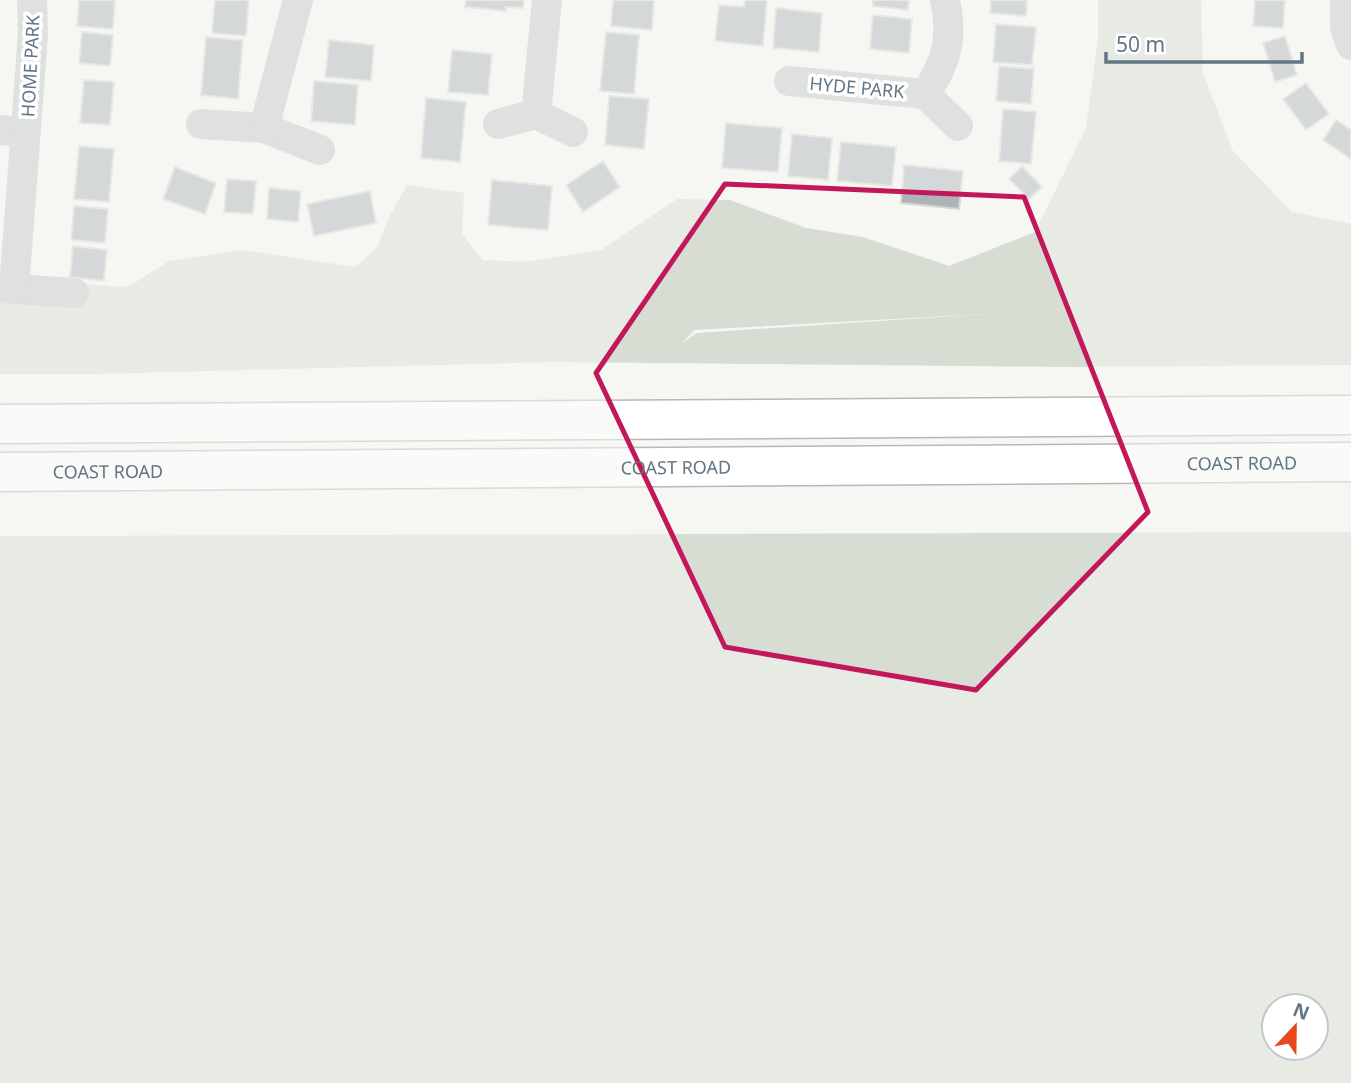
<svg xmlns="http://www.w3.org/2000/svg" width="1351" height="1083" font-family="'Noto Sans',sans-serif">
<rect width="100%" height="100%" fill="#f6f6f2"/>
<g fill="#d7ddd3" fill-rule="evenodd">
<path d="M1098,0H1201L1203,74L1233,151L1292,212L1351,224V365L1075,367L553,362L97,374H0V300L79,284L128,287L169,261L243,250L355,267L377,248L388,219L407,185L464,193L462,234L483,260L524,262L601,250L677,199L730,200L806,228L863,237L949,266L1035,232L1086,128L1098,38ZM985,314L697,333L682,343L694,330Z"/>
<path d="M1351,532V1083H0V536ZM1274,1006H1316V1048H1274Z"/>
</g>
<g fill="#acb4b9" stroke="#d7d7d5" stroke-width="2">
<polygon points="79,0 115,0 113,29 77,26"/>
<polygon points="215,0 249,0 246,36 212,33"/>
<polygon points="466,0 524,0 523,8 506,7 506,11 465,7"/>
<polygon points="613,0 654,0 652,30 611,26"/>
<polygon points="745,0 767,0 763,46 715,41 719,5 744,7"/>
<polygon points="873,0 909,0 908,10 873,6"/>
<polygon points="991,0 1027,0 1026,16 990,13"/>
<polygon points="1255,0 1285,0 1283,28 1253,26"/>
<polygon points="776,8 822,13 819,52 773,48"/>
<polygon points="873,15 912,19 909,53 870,49"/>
<polygon points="996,24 1036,27 1032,65 993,62"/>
<polygon points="82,32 113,35 110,66 79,63"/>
<polygon points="606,32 639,35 634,94 600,91"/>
<polygon points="1285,36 1297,75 1275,82 1263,43"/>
<polygon points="206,37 243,40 238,99 201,95"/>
<polygon points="329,40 374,45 371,81 325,77"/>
<polygon points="452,50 492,54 488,95 448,92"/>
<polygon points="999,66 1034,69 1031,104 996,101"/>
<polygon points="84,80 114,82 110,125 80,123"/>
<polygon points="314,81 358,85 355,125 311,121"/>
<polygon points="1306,83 1329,114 1306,130 1283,99"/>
<polygon points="609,96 649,99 644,149 605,145"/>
<polygon points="426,98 466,102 460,162 421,158"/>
<polygon points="1003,109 1036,112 1031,164 999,161"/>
<polygon points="1336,120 1351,130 1351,159 1323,140"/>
<polygon points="726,123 782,128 778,172 722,168"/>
<polygon points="792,134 832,138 828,180 788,176"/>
<polygon points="841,142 896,147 892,186 837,181"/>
<polygon points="79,146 114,149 109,202 74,199"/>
<polygon points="603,161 620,187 583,212 566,185"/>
<polygon points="904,165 963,171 959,209 901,203"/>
<polygon points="1022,166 1042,187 1029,199 1009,179"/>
<polygon points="175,167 216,183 205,214 163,199"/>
<polygon points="227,179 256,181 253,214 224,212"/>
<polygon points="492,180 552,186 548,230 488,225"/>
<polygon points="269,188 301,191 298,222 267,219"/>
<polygon points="370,191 376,223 314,236 307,204"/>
<polygon points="74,206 108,209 105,243 71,240"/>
<polygon points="73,246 107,250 104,281 70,277"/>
</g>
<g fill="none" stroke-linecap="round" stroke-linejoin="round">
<defs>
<g id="highway">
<polyline points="0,424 1351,415"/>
<path id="s1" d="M0,472L1351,462"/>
</g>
</defs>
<use href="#highway" stroke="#b5b9bc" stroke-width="41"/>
<g stroke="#c3c7ca" stroke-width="30">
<polyline points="1345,0 1345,27 1351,45"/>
<polyline points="789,81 925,94 958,126"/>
<path d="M925,94C947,62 953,39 945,0"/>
<polyline points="536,114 547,0"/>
<polyline points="201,124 264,128 320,150"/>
<polyline points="498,124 536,114 573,132"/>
<polyline points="264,128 298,0"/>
<polyline points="0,130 26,132"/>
<polyline points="0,288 74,293"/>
<polyline points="14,289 33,34 32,0"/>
</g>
<use href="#highway" stroke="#fff" stroke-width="38"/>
</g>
<path d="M0 0H1351V1083H0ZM725,184L1024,197L1148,512L976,690L725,647L596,373Z" fill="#f6f6f2" fill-opacity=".55" fill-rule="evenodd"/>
<path fill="none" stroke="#c2185b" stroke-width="5" stroke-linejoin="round" d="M725,184L1024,197L1148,512L976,690L725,647L596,373Z"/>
<g text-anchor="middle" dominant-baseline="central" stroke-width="7" stroke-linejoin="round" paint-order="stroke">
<g font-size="18" fill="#637684" stroke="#fff">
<text transform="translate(30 66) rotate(-87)">HOME PARK</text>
<text transform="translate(857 87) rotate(5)">HYDE PARK</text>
<text stroke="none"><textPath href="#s1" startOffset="1242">COAST ROAD</textPath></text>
<text stroke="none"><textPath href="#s1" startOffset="676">COAST ROAD</textPath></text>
<text stroke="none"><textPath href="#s1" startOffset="108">COAST ROAD</textPath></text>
</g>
</g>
<g transform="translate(1295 1027) rotate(22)"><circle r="33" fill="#ffffff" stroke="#c1c8ce" stroke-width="2"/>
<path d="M0-5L12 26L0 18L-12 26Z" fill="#e9481e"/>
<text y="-10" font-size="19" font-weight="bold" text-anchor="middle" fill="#637684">N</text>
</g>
<path d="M1106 52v10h196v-10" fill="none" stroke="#637684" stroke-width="3.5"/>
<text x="1116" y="52" font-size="21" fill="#637684" stroke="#ffffff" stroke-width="5" paint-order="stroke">50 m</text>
</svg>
